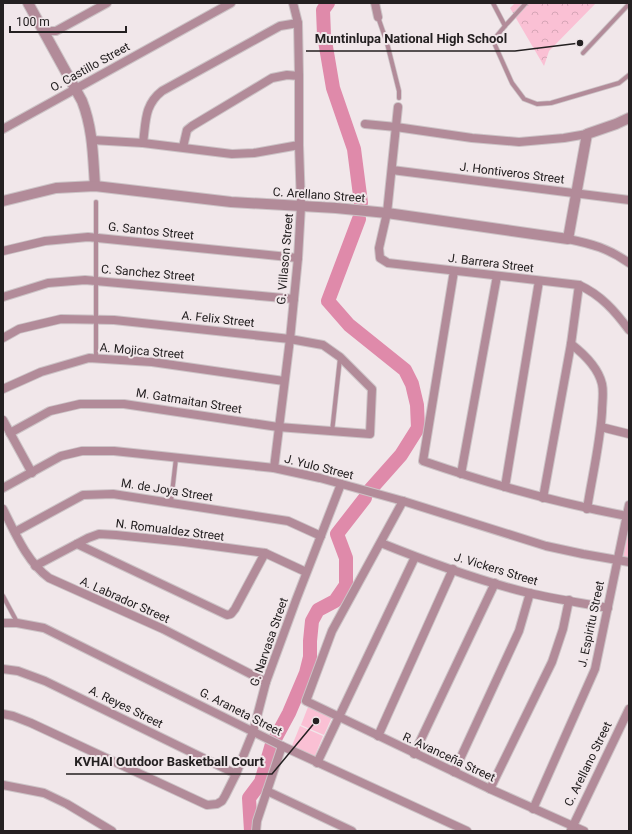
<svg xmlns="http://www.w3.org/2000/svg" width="632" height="834" font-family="Roboto,sans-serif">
<defs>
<pattern id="forest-crowns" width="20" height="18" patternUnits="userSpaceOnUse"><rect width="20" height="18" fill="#fac0d4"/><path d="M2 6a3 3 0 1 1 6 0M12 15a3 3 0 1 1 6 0" fill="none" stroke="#d6a5b6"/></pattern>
</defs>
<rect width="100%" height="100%" fill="#f1e7ea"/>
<polygon fill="url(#forest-crowns)" points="515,3 596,3 549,51 544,66 510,8"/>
<g fill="#fac0d4">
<polygon points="629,531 629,558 623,557"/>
<polygon points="308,707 332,717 324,735 301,725"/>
<polygon points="300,726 323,736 314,758 291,748"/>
</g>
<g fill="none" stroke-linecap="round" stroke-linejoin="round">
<g stroke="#df8aaa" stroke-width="14">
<polyline points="328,3 323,10 324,35 333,88 354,149 361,203"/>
<polyline points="359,219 328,301 349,325 405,370 412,384 417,405 418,428 401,455 369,491"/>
<polyline points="275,739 289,713 306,673 310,657 310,641 312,621 318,610 335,601 346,585 346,558 337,534 365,498"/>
<polyline points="251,831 249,798 261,782 272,744"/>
</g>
<defs>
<g id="service">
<polyline points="493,3 505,26 526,3"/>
<polyline points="378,17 387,43 399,91 399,98"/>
<polyline points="505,26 495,38 495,45 512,83 524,99 537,104 551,103 619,83 629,75"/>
<polyline points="583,53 629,4"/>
<polyline points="96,358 96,202"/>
<polyline points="332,432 340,358"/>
<polyline points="171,502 176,458"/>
<polyline points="3,596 17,622"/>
</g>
<g id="minor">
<polyline points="375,3 378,17"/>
<polyline points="41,27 46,31 56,31 107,3"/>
<path d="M398,107L387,213L379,248L380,258L388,263L579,285C601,295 615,311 629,330"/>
<polyline points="365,124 396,127 472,138 519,142 564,138 587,134"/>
<polyline points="3,129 231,3"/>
<polyline points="92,140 143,143 232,154 254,153 299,145"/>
<path d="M143,143C146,122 144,105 162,91L280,26L298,23"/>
<polyline points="183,147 187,130 192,126 272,78 287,75 299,76"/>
<polyline points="392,170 629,200"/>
<path d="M568,239C592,244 608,248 629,263"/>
<polyline points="3,251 45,241 88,237 298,258"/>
<path d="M454,271L423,461C490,484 557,503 627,516"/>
<polyline points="3,297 48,283 85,280 294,299"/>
<polyline points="3,338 19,329 61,319 114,320 290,339 323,345 340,357 372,389 370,434 278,427 124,404 80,404 50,411 10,433"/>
<path d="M571,344C584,354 598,367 602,384C604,393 602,403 602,412C600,444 592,477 587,509"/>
<polyline points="3,389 41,372 89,358 152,362 284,381"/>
<polyline points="3,420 32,473"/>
<polyline points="601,427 629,434"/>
<polyline points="274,468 290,339 298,258 301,206 299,145 299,76 298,23 293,3"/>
<polyline points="461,474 497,276"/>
<polyline points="505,487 539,281"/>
<polyline points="3,488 61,456 82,451 114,451 274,468 320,478 403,501 546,546 583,554 629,562"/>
<polyline points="543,498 571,344 579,285"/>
<polyline points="403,501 332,631 306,701 490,789 584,831"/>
<path d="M3,509C15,533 27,562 49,578L163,629L266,682"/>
<polyline points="15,532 83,495 113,494 288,521 321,536"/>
<path d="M381,543C428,562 480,581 529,593C555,599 582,603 608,608"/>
<polyline points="77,544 227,615 231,614 235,609 265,553"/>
<polyline points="35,566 88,538 99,534 116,535 184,542 265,553 306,572"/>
<polyline points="3,623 17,623 44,628 282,746 467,831"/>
<polyline points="3,669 18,671 45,681 236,774"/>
<polyline points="3,714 13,716 31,723 207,805 217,804 222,801 225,796 236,774 253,732 266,682 296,600 341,484"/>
<polyline points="378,736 453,569"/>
<polyline points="414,754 495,583"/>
<polyline points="317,763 415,557"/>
<polyline points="454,772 519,631 530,593"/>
<polyline points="3,785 44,793 67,804 112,831"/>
<polyline points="490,789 552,662 563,629 569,600"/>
<polyline points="267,791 352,831"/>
<polyline points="533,809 595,669 629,505"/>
<polyline points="571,830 629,709"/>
<polyline points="256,831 257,821 282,746"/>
</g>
<g id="tertiary">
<path d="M28,3L82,101C93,129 93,157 95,186"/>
<polyline points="3,201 56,188 95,186 231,202 336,208 387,213 568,239 587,134 616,124 629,118"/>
</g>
</defs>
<use href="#service" stroke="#ccc3c6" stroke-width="5.5"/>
<use href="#minor" stroke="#ccc3c6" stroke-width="10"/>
<use href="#tertiary" stroke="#ccc3c6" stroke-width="12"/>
<use href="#service" stroke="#b28b99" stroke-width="4"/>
<use href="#minor" stroke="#b28b99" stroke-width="8"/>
<use href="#tertiary" stroke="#b28b99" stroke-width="10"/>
</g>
<g text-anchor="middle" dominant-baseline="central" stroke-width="4" stroke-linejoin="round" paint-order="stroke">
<g font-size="12" fill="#242021" stroke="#f1e7ea">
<text transform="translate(90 67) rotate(-29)">O. Castillo Street</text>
<text transform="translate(512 173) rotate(7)">J. Hontiveros Street</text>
<text transform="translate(319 195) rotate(4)">C. Arellano Street</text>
<text transform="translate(151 231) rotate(6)">G. Santos Street</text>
<text transform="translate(285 259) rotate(-85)">G. Villason Street</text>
<text transform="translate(491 263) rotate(7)">J. Barrera Street</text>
<text transform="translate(148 273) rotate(5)">C. Sanchez Street</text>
<text transform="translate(218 319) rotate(6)">A. Felix Street</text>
<text transform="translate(142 351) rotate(5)">A. Mojica Street</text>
<text transform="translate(189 401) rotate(9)">M. Gatmaitan Street</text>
<text transform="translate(319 467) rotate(14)">J. Yulo Street</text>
<text transform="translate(167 490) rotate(9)">M. de Joya Street</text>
<text transform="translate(170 530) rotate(7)">N. Romualdez Street</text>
<text transform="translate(496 569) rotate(17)">J. Vickers Street</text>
<text transform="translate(125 600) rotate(24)">A. Labrador Street</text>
<text transform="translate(591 624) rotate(-78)">J. Espiritu Street</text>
<text transform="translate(269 642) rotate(-71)">G. Narvasa Street</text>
<text transform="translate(126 707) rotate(26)">A. Reyes Street</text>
<text transform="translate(241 712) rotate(27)">G. Araneta Street</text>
<text transform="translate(449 757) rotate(25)">R. Avanceña Street</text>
<text transform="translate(588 764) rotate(-64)">C. Arellano Street</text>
</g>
</g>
<path fill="none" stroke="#242021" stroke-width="1.5" d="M580 43L515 51H306M316 721L272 774H66"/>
<g fill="#242021" stroke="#f1e7ea" stroke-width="1.5">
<circle cx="580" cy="43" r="4"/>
<circle cx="316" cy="721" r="4"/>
</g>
<g font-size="13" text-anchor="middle" font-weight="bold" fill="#242021" stroke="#f1e7ea" stroke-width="4" stroke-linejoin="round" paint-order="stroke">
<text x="411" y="43">Muntinlupa National High School</text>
<text x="169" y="766">KVHAI Outdoor Basketball Court</text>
</g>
<rect width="632" height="834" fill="none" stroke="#242021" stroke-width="8"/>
<path d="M10 26v6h116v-6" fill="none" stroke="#242021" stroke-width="2"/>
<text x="16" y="26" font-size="12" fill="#242021" stroke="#f1e7ea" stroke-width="3" paint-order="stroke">100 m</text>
</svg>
